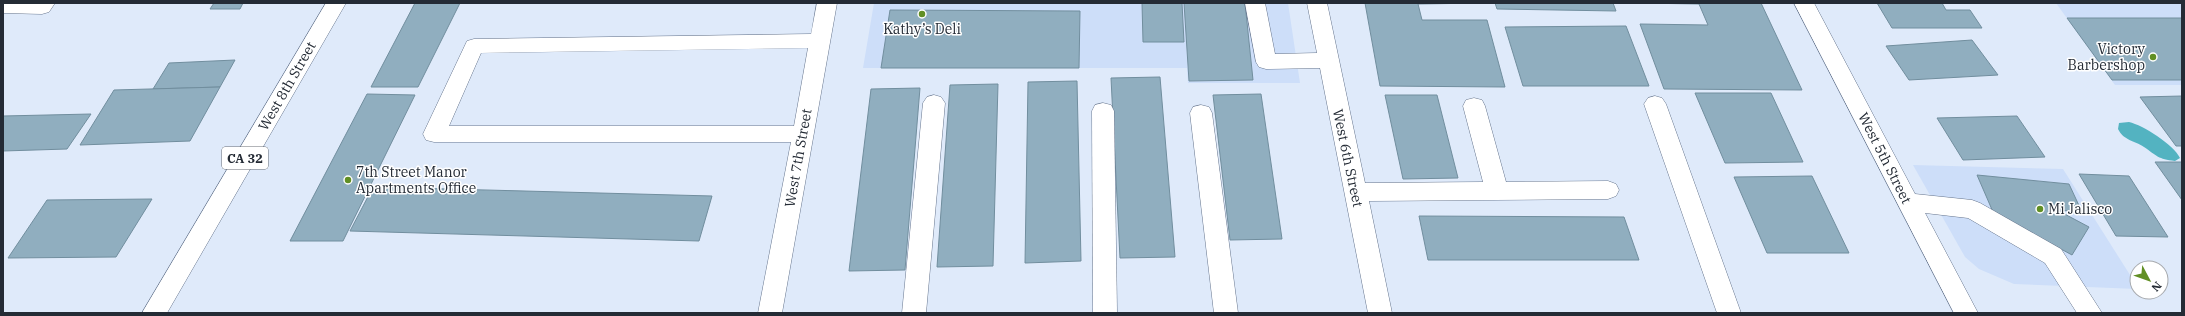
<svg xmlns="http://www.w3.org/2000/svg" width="2185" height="316" font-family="'IBM Plex Serif',serif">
<rect width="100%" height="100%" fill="#dfeafa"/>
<g fill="#cddef9">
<polygon points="874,3 1288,3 1300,83 1188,83 1187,68 863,68"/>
<polygon points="2056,3 2182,3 2182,85 2115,85"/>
<polygon points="1913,165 2063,169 2137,286 2137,289 2014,284 1979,269 1965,257"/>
</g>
<path fill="#53b3c1" d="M2129,122C2143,125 2174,145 2180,158L2175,161C2158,159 2157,156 2144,147C2134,140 2124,141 2118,129L2119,123Z"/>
<g fill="#90aebf" stroke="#718e9e">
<polygon points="214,3 243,3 240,9 210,9"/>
<polygon points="415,3 460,3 418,87 371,87"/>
<polygon points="1142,3 1182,3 1184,42 1143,42"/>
<polygon points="1184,3 1245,3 1253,80 1189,81"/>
<polygon points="1365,3 1483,3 1418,4 1422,20 1487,20 1505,87 1380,86"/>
<polygon points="1495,3 1613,3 1616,11 1497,9"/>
<polygon points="1638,3 1761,3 1802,90 1664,89 1640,24 1708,25 1699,4"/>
<polygon points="1877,3 1942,3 1946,10 1970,10 1982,28 1892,28"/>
<polygon points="890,10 1080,11 1079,68 881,68"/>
<polygon points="2067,18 2182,18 2182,80 2112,80"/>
<polygon points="1626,26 1649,86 1523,86 1505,27"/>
<polygon points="1972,40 1998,75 1909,80 1886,46"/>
<polygon points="235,60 220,87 153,89 169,63"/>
<polygon points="1160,77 1175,257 1120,258 1111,78"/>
<polygon points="1077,81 1081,261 1025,263 1028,82"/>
<polygon points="998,84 993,266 937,267 950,85"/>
<polygon points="220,87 190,141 80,145 114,90"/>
<polygon points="920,88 905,270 849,271 871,89"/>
<polygon points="1695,93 1771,93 1803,162 1725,163"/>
<polygon points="367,94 415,95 343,241 290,241"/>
<polygon points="1261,94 1282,239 1230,240 1213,95"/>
<polygon points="1385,95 1437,95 1458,178 1403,179"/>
<polygon points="2182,96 2182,146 2176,146 2140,97"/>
<polygon points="91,114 67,149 3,151 3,116"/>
<polygon points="2017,116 2045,157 1963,160 1937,118"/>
<polygon points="2155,162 2182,162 2182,200"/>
<polygon points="2079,174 2129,176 2168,237 2116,236"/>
<polygon points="1977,175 2069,184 2082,212 2057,210 2089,227 2072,255 1993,212"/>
<polygon points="1812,176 1849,253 1767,253 1734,177"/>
<polygon points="373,187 712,196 699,241 350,231"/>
<polygon points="152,199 116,257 8,258 47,200"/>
<polygon points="1419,216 1624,217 1639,260 1428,260"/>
</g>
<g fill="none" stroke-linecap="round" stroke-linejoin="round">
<defs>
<g id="minor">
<polygon points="3,3 55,3 49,12 42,14 3,13"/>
<path d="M817,3H837L782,313H758L791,142H434L426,140L423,134L467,41L474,39L811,34ZM808,48L794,126H449L481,53Z"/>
<polygon points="1245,3 1265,3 1275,54 1317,53 1307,3 1327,3 1365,183 1483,182 1463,106 1466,100 1474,98 1482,100 1485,106 1506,182 1608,181 1616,184 1619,190 1616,196 1608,199 1369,201 1392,313 1368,313 1320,68 1266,69 1259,67 1256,62"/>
<polygon points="1794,3 1814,3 1915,194 1972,200 1980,203 2061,249 2102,313 2077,313 2045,263 1968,218 1925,213 1978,313 1954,313"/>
<polygon points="934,95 941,97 945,103 926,313 902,313 923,103 927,97"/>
<polygon points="1655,96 1662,98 1666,104 1741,313 1717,313 1644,104 1648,98"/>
<polygon points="1103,103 1111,105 1114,111 1117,313 1093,313 1092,111 1095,105"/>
<polygon points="1201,105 1209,107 1212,113 1238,313 1214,313 1190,113 1193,107"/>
</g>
<polygon id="major" points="326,3 346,3 167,313 142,313"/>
</defs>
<use href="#minor" stroke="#66758d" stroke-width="1"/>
<use href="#major" stroke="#66758d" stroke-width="1"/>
<use href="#minor" fill="#fff" fill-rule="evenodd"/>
<use href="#major" fill="#fff" fill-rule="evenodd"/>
</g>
<g fill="#618f24" stroke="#fff" stroke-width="1.5">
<circle cx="922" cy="14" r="4"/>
<circle cx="2153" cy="57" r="4"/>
<circle cx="348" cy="180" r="4"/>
<circle cx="2040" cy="209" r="4"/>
</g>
<g text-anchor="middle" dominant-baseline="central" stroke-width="3" stroke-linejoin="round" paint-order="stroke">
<rect fill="#fff" stroke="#666b72" stroke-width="1" x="222" y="147" width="46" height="22" rx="3"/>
<g font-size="13" font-weight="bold" fill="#242b35">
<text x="245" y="158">CA 32</text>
</g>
<g font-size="14" fill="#242b35" stroke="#fff" text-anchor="start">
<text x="922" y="29" text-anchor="middle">Kathy’s Deli</text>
<text x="2145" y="49" text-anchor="end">Victory<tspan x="2145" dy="16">Barbershop</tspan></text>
<text x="356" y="172">7th Street Manor<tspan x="356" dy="16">Apartments Office</tspan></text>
<text x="2048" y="209">Mi Jalisco</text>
</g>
<g font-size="14" fill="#242b35" stroke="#fff">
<text transform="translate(287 86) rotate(-60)">West 8th Street</text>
<text transform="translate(798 158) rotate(-80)">West 7th Street</text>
<text transform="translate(1348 158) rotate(78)">West 6th Street</text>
<text transform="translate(1885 158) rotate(63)">West 5th Street</text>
</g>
</g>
<rect width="2185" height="316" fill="none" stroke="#242b35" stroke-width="8"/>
<g transform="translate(2149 280) rotate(131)"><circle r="19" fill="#ffffff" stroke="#a7aaae"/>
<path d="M0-3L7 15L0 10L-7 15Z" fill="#618f24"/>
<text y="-6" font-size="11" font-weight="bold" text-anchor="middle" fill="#242b35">N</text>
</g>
</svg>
